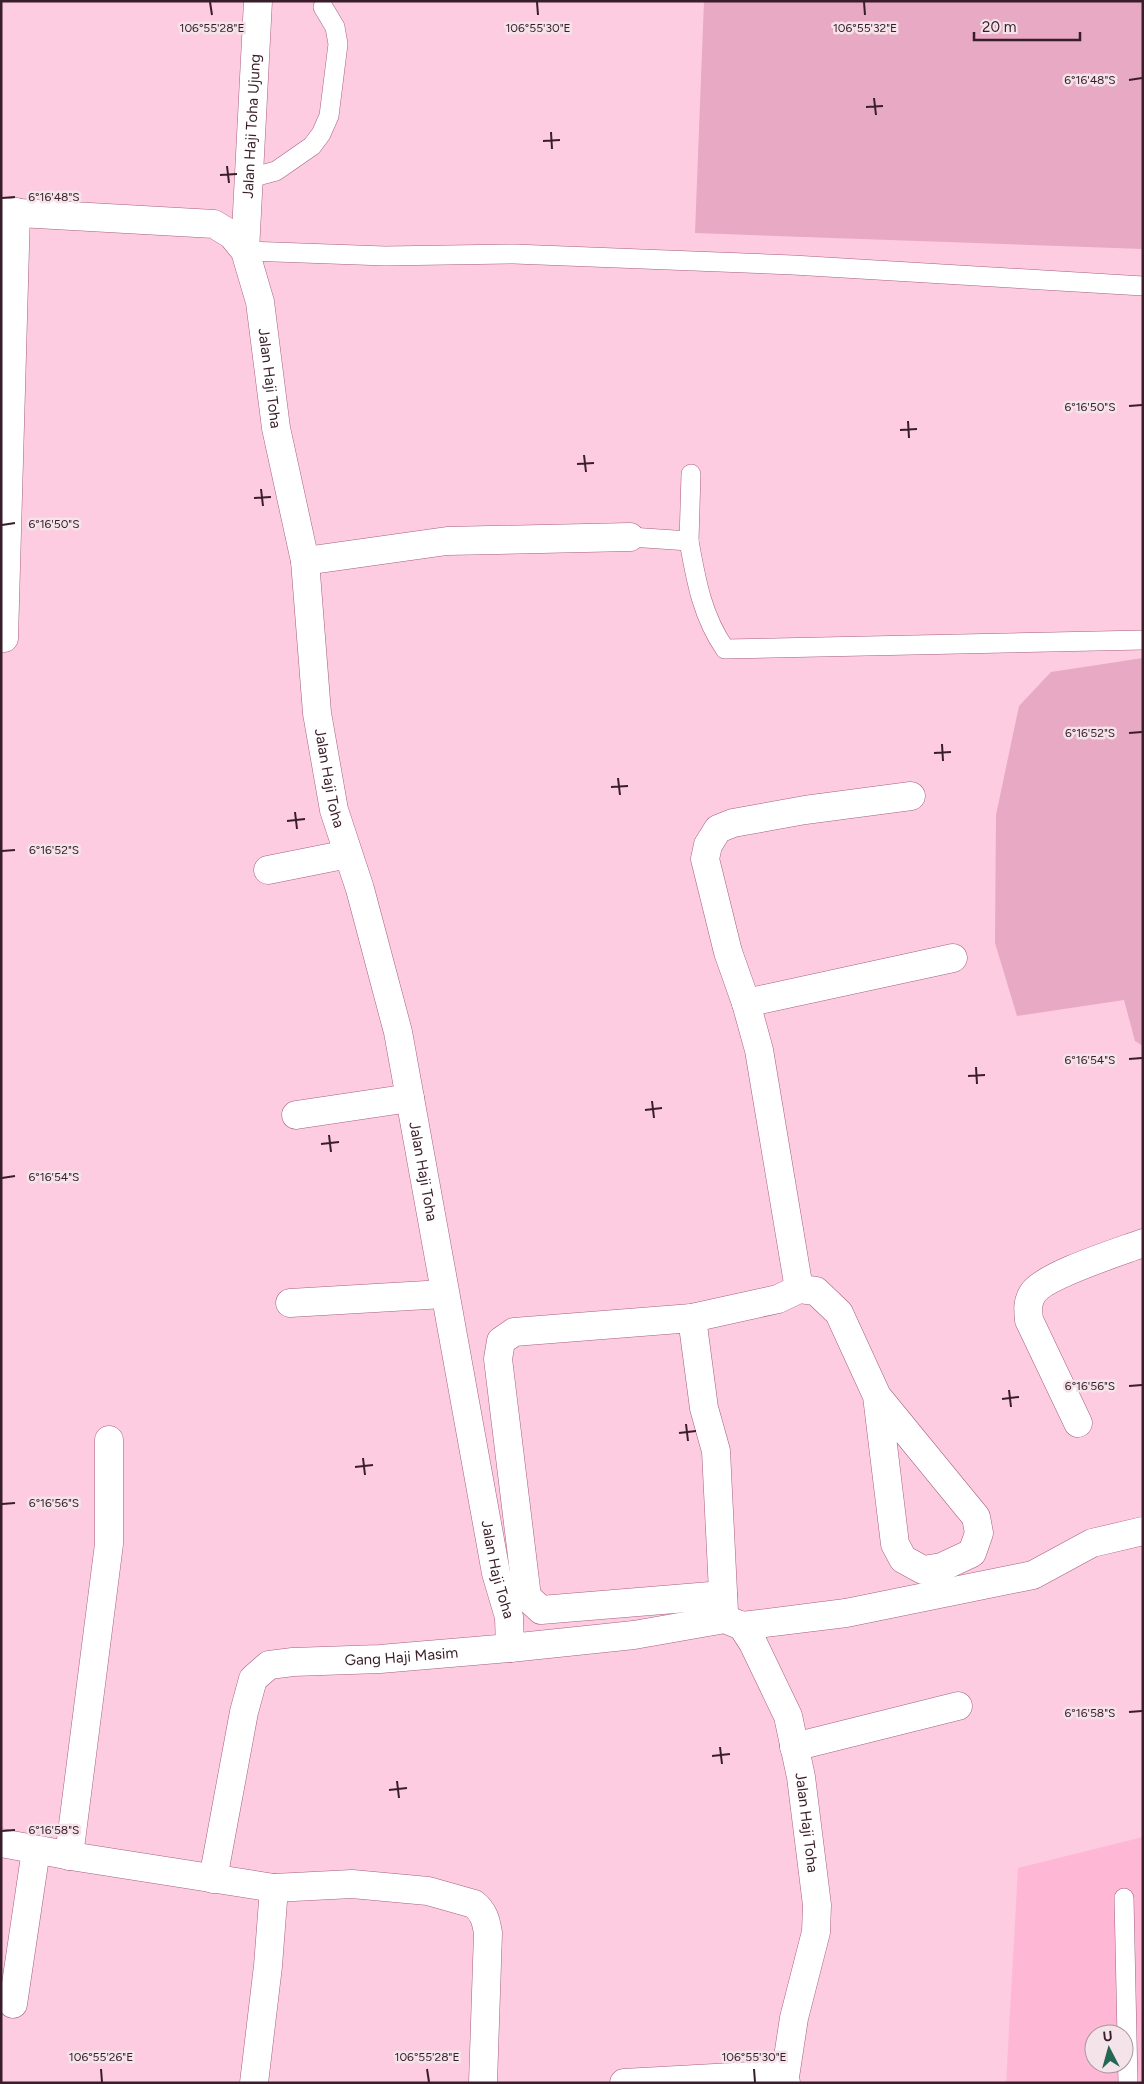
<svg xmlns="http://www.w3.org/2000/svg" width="1144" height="2084" font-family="Figtree,sans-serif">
<rect width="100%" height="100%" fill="#fdcce0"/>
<path fill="#feb8d6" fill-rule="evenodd" d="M1143,1837V2083H1006L1018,1868ZM1094,2034H1124V2064H1094Z"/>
<g fill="#e8a9c4">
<polygon points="704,1 1143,1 1143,249 695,233"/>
<polygon points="1143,658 1143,1046 1135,1041 1124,1000 1017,1016 995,943 996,815 1019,706 1051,672"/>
</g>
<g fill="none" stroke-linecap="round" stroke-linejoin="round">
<defs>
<g id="lane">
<polyline points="250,178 276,171 312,146 321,134 329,116 338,44 335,27 323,7"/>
<polyline points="245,251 385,256 514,254 793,265 1143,286"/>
<path d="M630,537L689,541C696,580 702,616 725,649L1143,640"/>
<polyline points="689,541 691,474"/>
<polyline points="1124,1898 1128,2083"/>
</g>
<g id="street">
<path id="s1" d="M245,251L258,1"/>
<polyline points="305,561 447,541 630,537"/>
<polyline points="4,638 16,212"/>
<polyline points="268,870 348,854"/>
<polyline points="746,1003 953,958"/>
<polyline points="296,1115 410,1098"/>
<polyline points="799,1289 759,1050 746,1003 728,952 705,859 708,845 718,829 733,823 805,810 911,796"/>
<polyline points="290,1303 444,1294"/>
<polyline points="692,1318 704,1408 716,1451 724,1612"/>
<path d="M1078,1423L1029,1320C1028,1310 1027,1302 1033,1293C1045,1275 1119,1252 1143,1243"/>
<polyline points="723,1595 541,1610 527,1597 498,1359 501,1341 514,1332 692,1318 778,1299 799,1289 816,1291 839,1313 877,1396 976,1517 979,1533 972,1553 942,1567 923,1570 903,1559 895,1544 877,1396"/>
<polyline points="742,1626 846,1613 1033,1575 1092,1543 1143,1531"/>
<polyline points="794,1747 958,1706"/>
<path d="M1,1843L77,1857L274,1888L352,1884L428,1891L474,1904C484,1912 486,1921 488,1933L483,2083"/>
<polyline points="69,1856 109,1544 109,1440"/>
<path id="s2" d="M213,1879L244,1712L253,1679L269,1665L293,1662L380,1659L510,1648"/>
<polyline points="13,2004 36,1850"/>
<polyline points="254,2083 268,1966 274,1888"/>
<polyline points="624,2083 770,2075 785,2077"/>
</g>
<g id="secondary">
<path id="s3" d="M1,212L214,224L232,235L245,251L260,302L276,428L305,561L317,713L334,810L360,889L398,1032L496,1573L509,1617L510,1648L634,1635L725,1619L742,1626L753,1643L788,1716L801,1777L817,1905L816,1932L794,2018L785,2077L786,2083"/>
</g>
</defs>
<use href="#lane" stroke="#a65f80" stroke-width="20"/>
<use href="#street" stroke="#a65f80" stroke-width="29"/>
<use href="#secondary" stroke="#a65f80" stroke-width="29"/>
<use href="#lane" stroke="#fff" stroke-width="19"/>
<use href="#street" stroke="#fff" stroke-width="28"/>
<use href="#secondary" stroke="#fff" stroke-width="28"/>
</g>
<path fill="none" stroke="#3a1d2a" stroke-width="2" d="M210,2L212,15M537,2L538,15M864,2L865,15M1129,80L1142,78M874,98L876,115M866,107L883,106M551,132L552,149M543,141L560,140M227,166L229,183M220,175L237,174M2,198L15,197M1129,406L1142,405M908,421L909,438M900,430L917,429M584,455L586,472M577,464L594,463M261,489L263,506M254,498L271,497M2,525L15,523M1129,733L1142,732M942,744L943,761M934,753L951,752M618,778L620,795M611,787L628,786M295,812L297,829M287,821L305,819M2,851L15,850M1129,1059L1142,1058M976,1067L977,1084M968,1076L985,1075M652,1101L654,1118M645,1110L662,1108M329,1135L331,1152M321,1144L339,1142M2,1178L15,1176M1129,1386L1142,1385M1009,1390L1011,1407M1002,1399L1019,1397M686,1424L688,1441M679,1433L696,1431M363,1458L365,1475M355,1467L373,1465M2,1504L15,1503M1129,1712L1142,1711M720,1747L722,1764M712,1756L730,1754M397,1781L399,1798M389,1790L407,1788M2,1831L15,1830M101,2069L102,2082M427,2069L429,2082M754,2069L755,2082"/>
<g text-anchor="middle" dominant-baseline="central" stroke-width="5" stroke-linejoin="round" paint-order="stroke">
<g font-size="15" fill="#3a1d2a" stroke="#f4e4ea">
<text stroke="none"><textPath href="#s1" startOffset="125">Jalan Haji Toha Ujung</textPath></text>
<text stroke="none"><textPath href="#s3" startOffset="385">Jalan Haji Toha</textPath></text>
<text stroke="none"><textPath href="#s3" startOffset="790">Jalan Haji Toha</textPath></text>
<text stroke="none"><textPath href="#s3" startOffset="1195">Jalan Haji Toha</textPath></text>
<text stroke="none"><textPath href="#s3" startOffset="1600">Jalan Haji Toha</textPath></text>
<text stroke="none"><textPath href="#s2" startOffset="358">Gang Haji Masim</textPath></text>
<text stroke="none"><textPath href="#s3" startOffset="2125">Jalan Haji Toha</textPath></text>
</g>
</g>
<g font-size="12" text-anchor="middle" fill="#3a1d2a" stroke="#f4e4ea" stroke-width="5" stroke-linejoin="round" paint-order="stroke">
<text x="212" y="32">106°55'28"E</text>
<text x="538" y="32">106°55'30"E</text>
<text x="865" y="32">106°55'32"E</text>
<text x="1090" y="84">6°16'48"S</text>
<text x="54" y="201">6°16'48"S</text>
<text x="1090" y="411">6°16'50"S</text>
<text x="54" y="528">6°16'50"S</text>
<text x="1090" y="737">6°16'52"S</text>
<text x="54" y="854">6°16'52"S</text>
<text x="1090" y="1064">6°16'54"S</text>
<text x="54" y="1181">6°16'54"S</text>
<text x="1090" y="1390">6°16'56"S</text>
<text x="54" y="1507">6°16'56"S</text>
<text x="1090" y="1717">6°16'58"S</text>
<text x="54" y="1834">6°16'58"S</text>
<text x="101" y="2061">106°55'26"E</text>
<text x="427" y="2061">106°55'28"E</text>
<text x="754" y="2061">106°55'30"E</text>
</g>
<rect width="1144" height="2084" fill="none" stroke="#3a1d2a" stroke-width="5"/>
<g transform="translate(1109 2049) rotate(354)"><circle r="24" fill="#f4e4ea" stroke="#aa949d"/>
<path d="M0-4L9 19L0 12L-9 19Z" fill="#266654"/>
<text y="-8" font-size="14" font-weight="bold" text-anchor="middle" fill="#3a1d2a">U</text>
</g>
<path d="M974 32v8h106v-8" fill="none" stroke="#3a1d2a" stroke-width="2.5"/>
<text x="982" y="32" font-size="15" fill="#3a1d2a" stroke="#f4e4ea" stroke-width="4" paint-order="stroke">20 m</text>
</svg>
